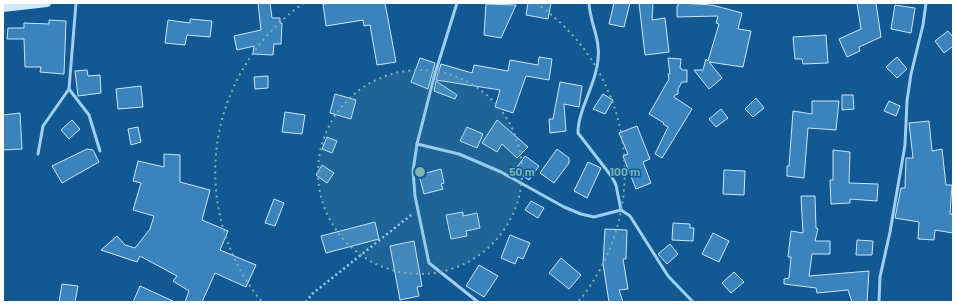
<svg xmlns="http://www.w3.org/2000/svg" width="956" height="305" font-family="Barlow,sans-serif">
<rect width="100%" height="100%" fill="#125994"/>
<g fill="#3b83bc" stroke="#c8e6fd">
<polygon points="258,3 270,3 272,18 280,18 280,23 282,23 281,44 274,44 273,55 253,54 254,46 237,50 234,36 261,30"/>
<polygon points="330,3 385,3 396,62 377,65 370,25 364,26 363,20 326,26 323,4"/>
<polygon points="528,3 551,3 548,19 526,15"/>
<polygon points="614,3 630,3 624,27 609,24"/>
<polygon points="639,3 653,3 652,20 665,18 669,52 645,55"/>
<polygon points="678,3 712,5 742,13 738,29 751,31 743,67 709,62 722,78 709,89 694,70 703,70 706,59 708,61 719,24 716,23 718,16 677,17 677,6 678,6"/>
<polygon points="857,3 876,3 881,37 859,47 860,51 847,57 839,39 861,29"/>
<polygon points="486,4 516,5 501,38 484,35"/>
<polygon points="895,5 915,8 911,33 891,29"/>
<polygon points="190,19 212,21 210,37 187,35 185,45 165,43 168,20 190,23"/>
<polygon points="49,20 66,21 64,74 40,72 41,67 25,67 24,39 7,39 8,28 24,28 24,23 49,24"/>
<polygon points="948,31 953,37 953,46 944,53 935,41"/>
<polygon points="826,35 828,63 803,64 802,59 795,59 793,37"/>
<polygon points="539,57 552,59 549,80 526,76 513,113 495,107 500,90 436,80 441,64 472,73 474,65 508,71 510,60 538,65"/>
<polygon points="897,57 907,69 897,78 886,67"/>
<polygon points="420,58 435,63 428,89 411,82"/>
<polygon points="668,58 681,59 680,68 681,68 682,70 687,70 687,82 682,82 678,89 678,94 675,95 674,97 692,109 662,158 655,154 668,127 663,124 664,123 649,114 669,79 668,74 670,74"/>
<polygon points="87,70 88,76 100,75 101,93 78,96 75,71"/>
<polygon points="268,76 268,88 255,89 254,77"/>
<polygon points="436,81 457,95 455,99 434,91"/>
<polygon points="560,82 582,86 579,107 564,104 566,131 550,133 549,119 553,119"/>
<polygon points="141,86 143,107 118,109 116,89"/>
<polygon points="335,94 356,100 351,119 330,113"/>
<polygon points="603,94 613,100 605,114 593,109"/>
<polygon points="842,95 853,95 854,109 842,110"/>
<polygon points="756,98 764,108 753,117 745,109"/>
<polygon points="812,101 839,101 836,130 808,128 804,178 787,176 787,166 789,166 793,111 812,114"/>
<polygon points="889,101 900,106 896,116 884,111"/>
<polygon points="721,109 728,118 716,127 709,119"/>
<polygon points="285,112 305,115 302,134 282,132"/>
<polygon points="20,113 22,149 3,150 3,115"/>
<polygon points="72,120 80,129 69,139 61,130"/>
<polygon points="497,120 528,147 517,158 502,144 497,152 482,143"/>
<polygon points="929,121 932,151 942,149 946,185 952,185 950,214 953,214 953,233 935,230 934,240 918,239 919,222 895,218 901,188 905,188 906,158 913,158 909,123"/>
<polygon points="637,126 650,159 643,162 651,183 636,189 623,156 628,154 619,133"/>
<polygon points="138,127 141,142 131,145 128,129"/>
<polygon points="467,127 483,134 477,148 460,141"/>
<polygon points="327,137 337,141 332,153 322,149"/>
<polygon points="87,149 93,150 99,162 62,183 52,166"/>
<polygon points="557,149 569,158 569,163 554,183 540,173"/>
<polygon points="833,150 850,152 849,183 878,184 877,201 850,199 850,203 831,204 830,180 833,180"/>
<polygon points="164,154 180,155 180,182 210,190 202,220 228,231 220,250 256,265 246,287 215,273 202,302 185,302 189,291 173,281 177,276 140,256 137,262 101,250 117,236 125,245 135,248 150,229 154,216 133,210 141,183 133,181 138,161 164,167"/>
<polygon points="525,156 539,166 529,180 515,170"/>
<polygon points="588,162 601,168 587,198 574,191"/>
<polygon points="322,165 334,173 327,183 316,175"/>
<polygon points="441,169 444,183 441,184 443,189 424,194 419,175"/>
<polygon points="724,170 745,171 744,195 723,194"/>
<polygon points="801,196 815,196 816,228 818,229 815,241 830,241 830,254 812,254 809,276 869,271 867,302 852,302 848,290 817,293 816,288 784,284 784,279 789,278 791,257 788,257 791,231 803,233"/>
<polygon points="274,199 284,203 275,226 265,223"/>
<polygon points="531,201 544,208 538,218 525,210"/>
<polygon points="463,212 463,216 477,213 480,228 466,231 467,236 451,239 446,215"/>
<polygon points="375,222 379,239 326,253 321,236"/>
<polygon points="673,223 690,224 690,228 694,228 693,241 672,240"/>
<polygon points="605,229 627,230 626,259 623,259 628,289 619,290 623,302 609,302 603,264"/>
<polygon points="713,233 729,241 719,262 702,254"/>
<polygon points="510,235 530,243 523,259 518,257 515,264 501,258"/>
<polygon points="857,240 873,241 872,255 856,255"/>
<polygon points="414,241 422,286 417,287 419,296 400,300 390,246"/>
<polygon points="670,244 678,254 667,264 658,254"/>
<polygon points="561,258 581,275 569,289 549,273"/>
<polygon points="479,265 498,276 484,297 466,286"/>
<polygon points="734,272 744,282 731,293 722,283"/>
<polygon points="62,284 78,286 75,302 59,302"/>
<polygon points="140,286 175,302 133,302"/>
</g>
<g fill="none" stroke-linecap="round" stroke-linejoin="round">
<polyline stroke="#a0cff3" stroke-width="2.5" stroke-dasharray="2 3" stroke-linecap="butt" points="306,302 312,294 411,215"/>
<g stroke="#a0cff3" stroke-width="3">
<polyline points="457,3 434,77 417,144 413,171 415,196 429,263 478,302"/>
<path d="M589,3C590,23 601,40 598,60C596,85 578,109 578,133L612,177L616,185L621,210"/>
<polyline points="69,89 89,115 100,151"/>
<polyline points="417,144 459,154 501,172 564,207 581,214 594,217 621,210 630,216 668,276 693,302"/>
<polyline points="38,154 43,126 69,89 76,3"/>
<polyline points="879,302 880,277 890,232 905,145 907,101 911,74 923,25 926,3"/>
</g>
<polyline stroke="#cfe8fc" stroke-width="8" points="3,8 47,3"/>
</g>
<circle cx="420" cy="172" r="102" fill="#7bb4af" fill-opacity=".12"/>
<g fill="none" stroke="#7bb4af" stroke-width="2" stroke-dasharray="2 4">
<circle cx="420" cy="172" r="102"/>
<path d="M261 301A205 205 0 0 1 304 3M536 3A205 205 0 0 1 579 301"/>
</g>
<circle cx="420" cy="172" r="6" fill="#7bb4af" stroke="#125994" stroke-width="2"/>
<g font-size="12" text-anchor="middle" font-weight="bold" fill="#7bb4af" stroke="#125994" stroke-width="3" stroke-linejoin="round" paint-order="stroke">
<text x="522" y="176">50 m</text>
<text x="625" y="176">100 m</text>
</g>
<rect width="956" height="305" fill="none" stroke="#ffffff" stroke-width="8"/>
</svg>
